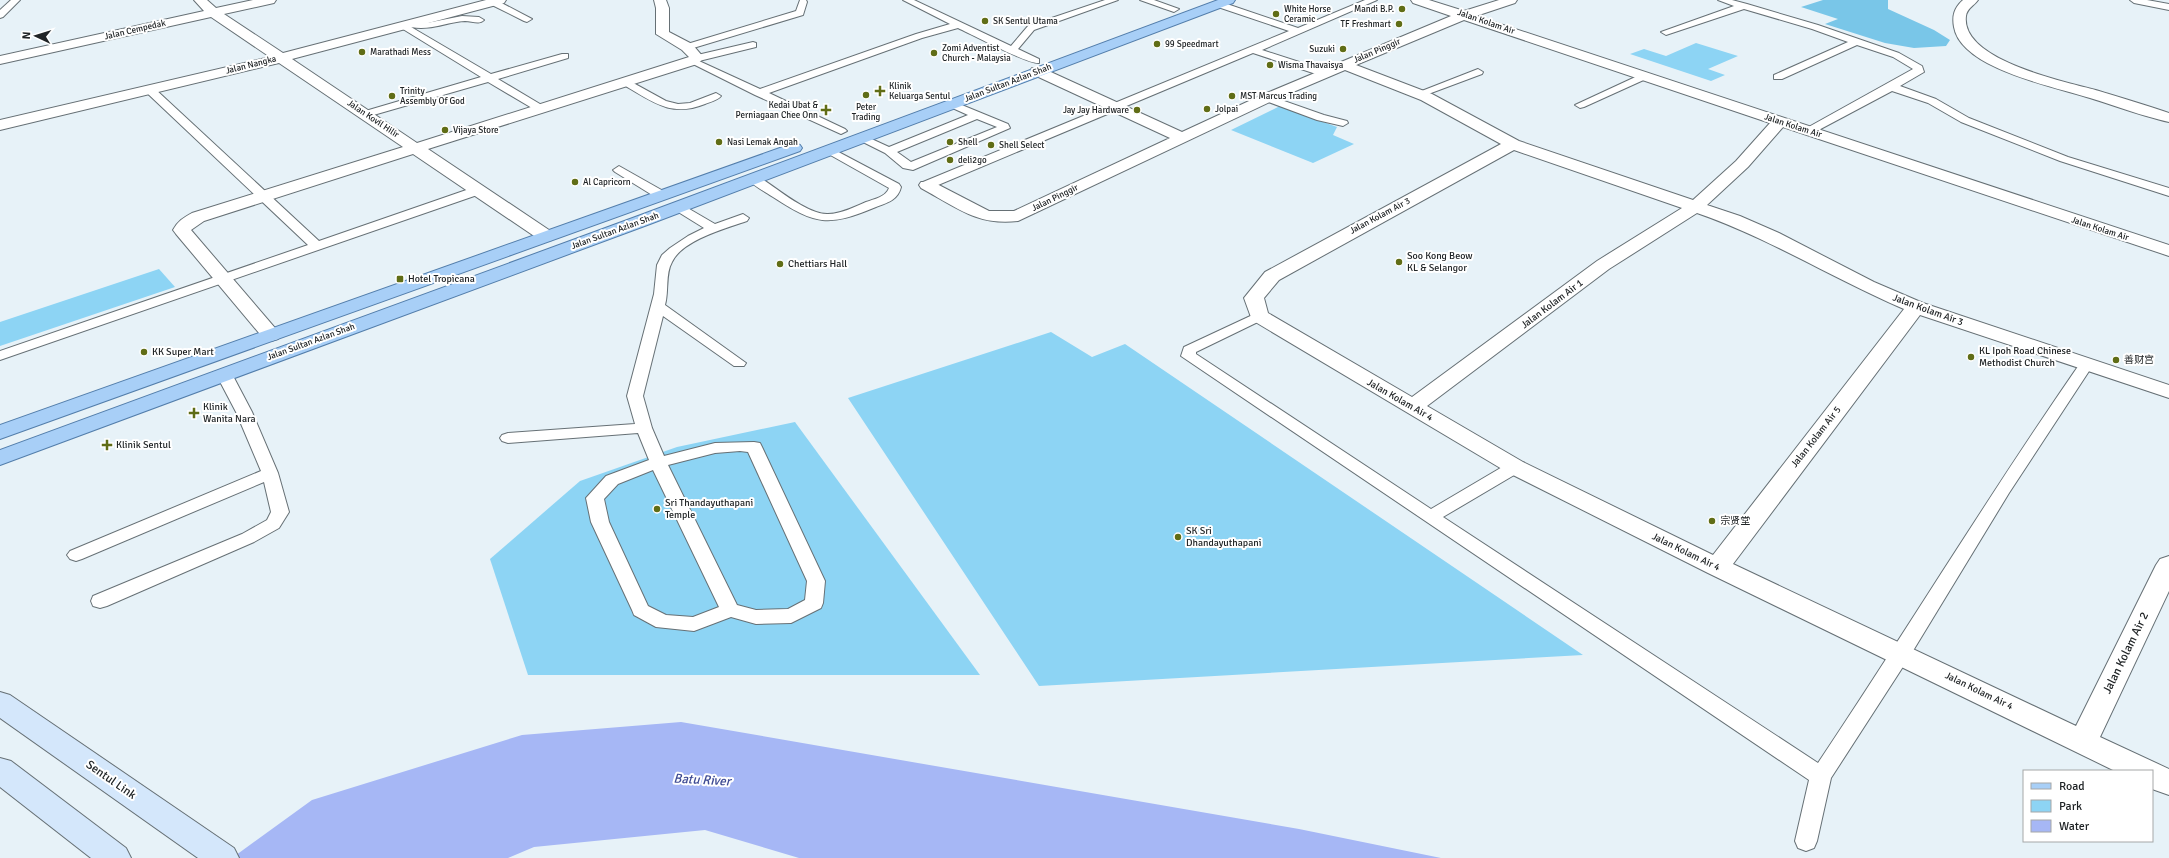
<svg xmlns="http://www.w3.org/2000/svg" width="2169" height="858" font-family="Signika,'Noto Sans SC',sans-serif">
<rect width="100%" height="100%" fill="#e7f2f8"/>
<g fill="#8dd4f4">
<polygon points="1696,43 1738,56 1708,69 1725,75 1711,81 1630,54 1644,49 1666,56"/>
<polygon points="1280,106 1337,127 1333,135 1354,144 1313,163 1231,130"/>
<polygon points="159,269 175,287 0,346 0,322"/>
<polygon points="1051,332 1092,357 1125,344 1583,655 1039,686 848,398"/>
<polygon points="795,422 980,675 528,675 490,559 580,481 677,447"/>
</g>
<polygon fill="#79c6e8" points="1823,0 1888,0 1888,9 1934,30 1950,40 1946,46 1914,48 1885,43 1825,24 1838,19 1801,7"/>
<polygon fill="#a6b7f5" points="681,722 1299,829 1441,858 799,858 705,830 534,847 508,858 232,858 312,800 522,735"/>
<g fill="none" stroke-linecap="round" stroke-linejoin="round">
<defs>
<g id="service">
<polygon points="11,0 20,0 3,17 0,18 0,10"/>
<polygon points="490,0 496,0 532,19 527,22 524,21 490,4"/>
<polygon points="800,0 806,0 807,2 803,15 690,49 687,50 682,47 684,45 796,11"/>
<path d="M903,0H914L1011,46L1028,26L1105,0H1118L1034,30L1018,49L1039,59V63C1029,65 971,34 958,28L922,38L769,93L845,129L847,131L841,134L755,95L687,61L693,56L753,42L756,43V47L699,61L760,89L916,34L950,24Z"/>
<polygon points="1140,0 1154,0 1179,9 1174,12"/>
<polygon points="1365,0 1377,0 1262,50 1327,71 1327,75 1319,75 1253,53 931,188 927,189 921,185 923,182 1289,31 1215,6 1215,2 1221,2 1298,28"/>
<polygon points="1718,0 1732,0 1747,4 1818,25 1899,53 1922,66 1924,72 1900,86 1936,99 1969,118 2068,157 2169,188 2169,196 2060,161 1961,122 1928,103 1892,91 1813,133 1805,133 1803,131 1805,129 1913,69 1893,57 1857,45 1782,79 1774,79 1774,75 1848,42 1812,29 1744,9 1666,35 1661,32 1734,6"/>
<polygon points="2130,0 2147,0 2169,4 2169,10 2134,3"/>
<path d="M462,16L479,17L484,20C479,25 472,21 465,21C447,22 430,31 411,27L491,74L562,54H568V58L498,79L545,107L546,109L545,111H537L488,82L370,116H362L361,114L362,112L481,77L398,26L411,21L427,23Z"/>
<polygon points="1478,69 1483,72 1482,74 1423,96 1415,96 1414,94"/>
<polygon points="1644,73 1649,76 1648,78 1584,107 1580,108 1575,105"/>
<path d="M626,79L666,101L678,104L690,103L716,93L721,96C718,100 710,102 705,104C670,118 652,101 622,84V80Z"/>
<polygon points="150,87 154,88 319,241 475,187 483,187 485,190 483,193 0,360 0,351 308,245 146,92 145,90 146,88"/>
<polygon points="1267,95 1324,115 1347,121 1348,123 1343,126 1317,120 1263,100 1262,98"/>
<path d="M952,101L1008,124L1010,128L913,170L903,168L885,153L855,138L857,136H865L889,147L968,115L948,106L947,104L948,102ZM977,119L997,127L911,162L897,152Z"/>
<path d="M829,147L899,184L901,187C898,200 887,203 876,207C828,227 816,225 773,197C766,192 753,186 748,179L750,176H758C775,187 808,215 828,214C841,214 854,207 866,202C874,199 886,197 889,188L825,152L823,150L825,148Z"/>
<polygon points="619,166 665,192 667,195 665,198 657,198 615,172 613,170"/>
<path d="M679,203L715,224L743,214L749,218L747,221C727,228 682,240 672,262C665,274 669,291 665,305L746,363L744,366H734L663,316L643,396L652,428L664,456L715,443L754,442L760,443L762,447L825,581L823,603L821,608L791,623L756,624L731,617L694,631L656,627L634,615L632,610L591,522L586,498L606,476L649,460L638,433L508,443L502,441L500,438L502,435L508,433L635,424L627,396L654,294L657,265L662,255L670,248L688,236L704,228L675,210L673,207ZM740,451L748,452L807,581L805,600L788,609L756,610L737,605L668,465L715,453ZM653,470L719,607L693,617L666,615L648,606L609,522L604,499L618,484Z"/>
<path d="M1259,312L1266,316L1264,319L1196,352V354L1431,509L1509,463L1515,462L1521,463L1523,467L1521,471L1443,517L1818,763C1907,630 1990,493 2081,362H2091L2093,365L2009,493L1908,659L1831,778L1817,841L1814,848L1806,851L1798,848L1795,841L1809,780L1181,356L1184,347Z"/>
<polygon points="224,369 229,371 232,374 252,412 278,473 289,512 279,528 254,542 107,606 100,608 93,606 91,601 93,596 242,534 267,520 271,512 264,482 82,559 76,561 70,559 67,555 70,551 261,471 236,412 216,374 219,371"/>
</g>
<g id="minor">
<path d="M194,0H207L216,8L253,0H276L274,3L224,14L283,53L486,0H506L504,3L292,59L417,143L689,57L682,50L656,34V8L654,0H666L669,8V32L692,44L704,58L697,64L428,149L552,232L555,236L552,240L546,241L540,240L413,154L204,221L191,230L281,335L278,339L271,341L264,339L176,234L173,230C178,221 183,218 192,213L403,147L279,63L0,130V120L270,57L211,17L0,64V56L204,11Z"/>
<path d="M1411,0H1429L1464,11L1499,0H1517L1515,3L1476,16L2169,245V256L1783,127L1748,167L1707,205L1740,216L1779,233L1874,282L1923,303L2169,385V398L1920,315L1733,564L2076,726L2156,565L2160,559L2169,556V591L2100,737L2169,769V795L2152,789V771H2115L1708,573L1507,472L1252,320L1244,298L1265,272L1501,144L1421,100L1345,70L1272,101L1018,221C977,226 956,207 921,188L919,185L921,182H933L989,211H1014L1170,138L1032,74L1030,71L1032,68H1042L1182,132L1262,95L1451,16L1413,3ZM1464,20L1770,123L1736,161L1693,200L1519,141L1432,94L1356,65ZM1514,150L1682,208L1597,261L1412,397L1268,313L1264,298L1279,280ZM1697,213C1769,238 1834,279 1904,309L1713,555L1523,462L1427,406L1609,269Z"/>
<path d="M1963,0H1978C1974,6 1967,8 1966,16C1960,61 2067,82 2099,91C2122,98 2146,105 2169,113V122C2142,116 2116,106 2090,98C2056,87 1961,69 1954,27C1952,16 1954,8 1963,0Z"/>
</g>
<g id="secondary">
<polygon points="0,692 10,695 234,848 239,858 198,858 0,718"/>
<polygon points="0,758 11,761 126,848 131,858 91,858 0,787"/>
</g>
<g id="primary">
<polygon points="1218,0 1235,0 1233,3 650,224 0,465 0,450 638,216"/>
<polygon points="794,143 800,145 802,148 800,151 0,439 0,425"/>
</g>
</defs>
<use href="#service" stroke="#667075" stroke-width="2"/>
<use href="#minor" stroke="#667075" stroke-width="2"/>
<use href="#secondary" stroke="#667075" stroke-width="2"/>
<use href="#primary" stroke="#537eab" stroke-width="2"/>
<use href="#service" fill="#fff" fill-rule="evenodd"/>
<use href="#minor" fill="#fff" fill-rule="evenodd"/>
<use href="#secondary" fill="#d4e7fb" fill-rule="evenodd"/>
<use href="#primary" fill="#a8cff7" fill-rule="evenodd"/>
</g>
<g fill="#606d16" stroke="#fff" stroke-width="1.5">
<circle cx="1402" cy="9" r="4"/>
<circle cx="1276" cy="14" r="4"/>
<circle cx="985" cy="21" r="4"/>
<circle cx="1399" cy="24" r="4"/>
<circle cx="1157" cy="44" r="4"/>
<circle cx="1343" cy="49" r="4"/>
<circle cx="362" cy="52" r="4"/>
<circle cx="934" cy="53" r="4"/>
<circle cx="1270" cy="65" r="4"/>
<path d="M878 85h4v4h4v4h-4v4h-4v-4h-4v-4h4z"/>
<circle cx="866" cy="95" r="4"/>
<circle cx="392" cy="96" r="4"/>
<circle cx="1232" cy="96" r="4"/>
<circle cx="1207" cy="109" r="4"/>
<path d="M824 104h4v4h4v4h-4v4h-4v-4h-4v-4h4z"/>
<circle cx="1137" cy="110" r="4"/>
<circle cx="445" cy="130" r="4"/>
<circle cx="719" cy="142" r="4"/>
<circle cx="950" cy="142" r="4"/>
<circle cx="991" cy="145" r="4"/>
<circle cx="950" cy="160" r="4"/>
<circle cx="575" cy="182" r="4"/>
<circle cx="1399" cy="262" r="4"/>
<circle cx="780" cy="264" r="4"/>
<rect x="396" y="275" width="8" height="8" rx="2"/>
<circle cx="144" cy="352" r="4"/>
<circle cx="1971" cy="357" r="4"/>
<circle cx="2116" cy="360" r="4"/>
<path d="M192 407h4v4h4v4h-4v4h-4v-4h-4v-4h4z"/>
<path d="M105 439h4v4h4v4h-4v4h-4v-4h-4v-4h4z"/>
<circle cx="657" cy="509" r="4"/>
<circle cx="1712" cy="521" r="4"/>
<circle cx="1178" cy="537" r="4"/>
</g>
<g text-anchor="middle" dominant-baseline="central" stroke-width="4" stroke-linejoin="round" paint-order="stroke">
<g font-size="9" fill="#202426" stroke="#fff" text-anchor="start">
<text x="1284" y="9">White Horse<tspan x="1284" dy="10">Ceramic</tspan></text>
<text x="1394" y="9" text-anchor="end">Mandi B.P.</text>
<text x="993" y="21">SK Sentul Utama</text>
<text x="1391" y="24" text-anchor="end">TF Freshmart</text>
<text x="1165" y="44">99 Speedmart</text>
<text x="942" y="48">Zomi Adventist<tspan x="942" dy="10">Church - Malaysia</tspan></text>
<text x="1335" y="49" text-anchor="end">Suzuki</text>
<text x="370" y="52">Marathadi Mess</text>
<text x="1278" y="65">Wisma Thavaisya</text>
<text x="889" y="86">Klinik<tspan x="889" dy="10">Keluarga Sentul</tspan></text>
<text x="400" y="91">Trinity<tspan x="400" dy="10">Assembly Of God</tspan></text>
<text x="1240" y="96">MST Marcus Trading</text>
<text x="818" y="105" text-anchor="end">Kedai Ubat &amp;<tspan x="818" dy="10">Perniagaan Chee Onn</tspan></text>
<text x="866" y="107" text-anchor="middle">Peter<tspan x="866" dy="10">Trading</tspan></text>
<text x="1215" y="109">Jolpai</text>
<text x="1129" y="110" text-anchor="end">Jay Jay Hardware</text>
<text x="453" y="130">Vijaya Store</text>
<text x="727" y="142">Nasi Lemak Angah</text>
<text x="958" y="142">Shell</text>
<text x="999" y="145">Shell Select</text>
<text x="958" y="160">deli2go</text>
<text x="583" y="182">Al Capricorn</text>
</g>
<g font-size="9" fill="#202426" stroke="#fff">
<text transform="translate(1486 22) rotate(19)">Jalan Kolam Air</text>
<text transform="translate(135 30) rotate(-13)">Jalan Cempedak</text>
<text transform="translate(1377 51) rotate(-23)">Jalan Pinggir</text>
<text transform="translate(251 65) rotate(-14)">Jalan Nangka</text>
<text transform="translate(1008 83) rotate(-21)">Jalan Sultan Azlan Shah</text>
<text transform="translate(373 119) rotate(34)">Jalan Kovil Hilir</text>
<text transform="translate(1793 126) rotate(18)">Jalan Kolam Air</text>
<text transform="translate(1055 198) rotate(-26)">Jalan Pinggir</text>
<text transform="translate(1380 216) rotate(-28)">Jalan Kolam Air 3</text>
<text transform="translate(2100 229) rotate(18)">Jalan Kolam Air</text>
<text transform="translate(615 231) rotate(-20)">Jalan Sultan Azlan Shah</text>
<text transform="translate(311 342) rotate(-20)">Jalan Sultan Azlan Shah</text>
</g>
<g font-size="10" fill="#202426" stroke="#fff" text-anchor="start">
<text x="1407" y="256">Soo Kong Beow<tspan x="1407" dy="12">KL &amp; Selangor</tspan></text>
<text x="788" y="264">Chettiars Hall</text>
<text x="408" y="279">Hotel Tropicana</text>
<text x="1979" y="351">KL Ipoh Road Chinese<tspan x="1979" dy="12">Methodist Church</tspan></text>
<text x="152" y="352">KK Super Mart</text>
<text x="2124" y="360">善财宫</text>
<text x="203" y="407">Klinik<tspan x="203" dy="12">Wanita Nara</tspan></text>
<text x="116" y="445">Klinik Sentul</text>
<text x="665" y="503">Sri Thandayuthapani<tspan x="665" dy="12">Temple</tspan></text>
<text x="1720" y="521">宗贤堂</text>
<text x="1186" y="531">SK Sri<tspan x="1186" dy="12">Dhandayuthapani</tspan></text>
</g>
<g font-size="10" fill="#202426" stroke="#fff">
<text transform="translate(1552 304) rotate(-37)">Jalan Kolam Air 1</text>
<text transform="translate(1928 310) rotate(20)">Jalan Kolam Air 3</text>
<text transform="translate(1400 400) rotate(30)">Jalan Kolam Air 4</text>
<text transform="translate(1816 437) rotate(-52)">Jalan Kolam Air 5</text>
<text transform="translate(1686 552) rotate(26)">Jalan Kolam Air 4</text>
<text transform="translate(1979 691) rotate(26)">Jalan Kolam Air 4</text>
</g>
<g font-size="12" fill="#202426" stroke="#fff">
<text transform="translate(2126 653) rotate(-64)">Jalan Kolam Air 2</text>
<text transform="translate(111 780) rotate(35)">Sentul Link</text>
</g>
<g font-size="13" font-style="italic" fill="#3d4a93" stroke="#fff">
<text transform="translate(702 780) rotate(3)">Batu River</text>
</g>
</g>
<rect x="2023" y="770" width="130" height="72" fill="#ffffff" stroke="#a6a7a8"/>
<rect x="2031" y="783" width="20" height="6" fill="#a8cff7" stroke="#a6a7a8"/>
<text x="2059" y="790" font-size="12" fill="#202426">Road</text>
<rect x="2031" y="800" width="20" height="12" fill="#8dd4f4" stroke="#a6a7a8"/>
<text x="2059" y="810" font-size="12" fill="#202426">Park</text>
<rect x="2031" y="820" width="20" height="12" fill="#a6b7f5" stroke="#a6a7a8"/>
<text x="2059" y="830" font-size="12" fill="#202426">Water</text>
<g transform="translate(36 36) rotate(274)" stroke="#ffffff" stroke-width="3" paint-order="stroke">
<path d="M0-3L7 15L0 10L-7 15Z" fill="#202426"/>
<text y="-6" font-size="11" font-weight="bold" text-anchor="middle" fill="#202426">N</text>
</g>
</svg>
